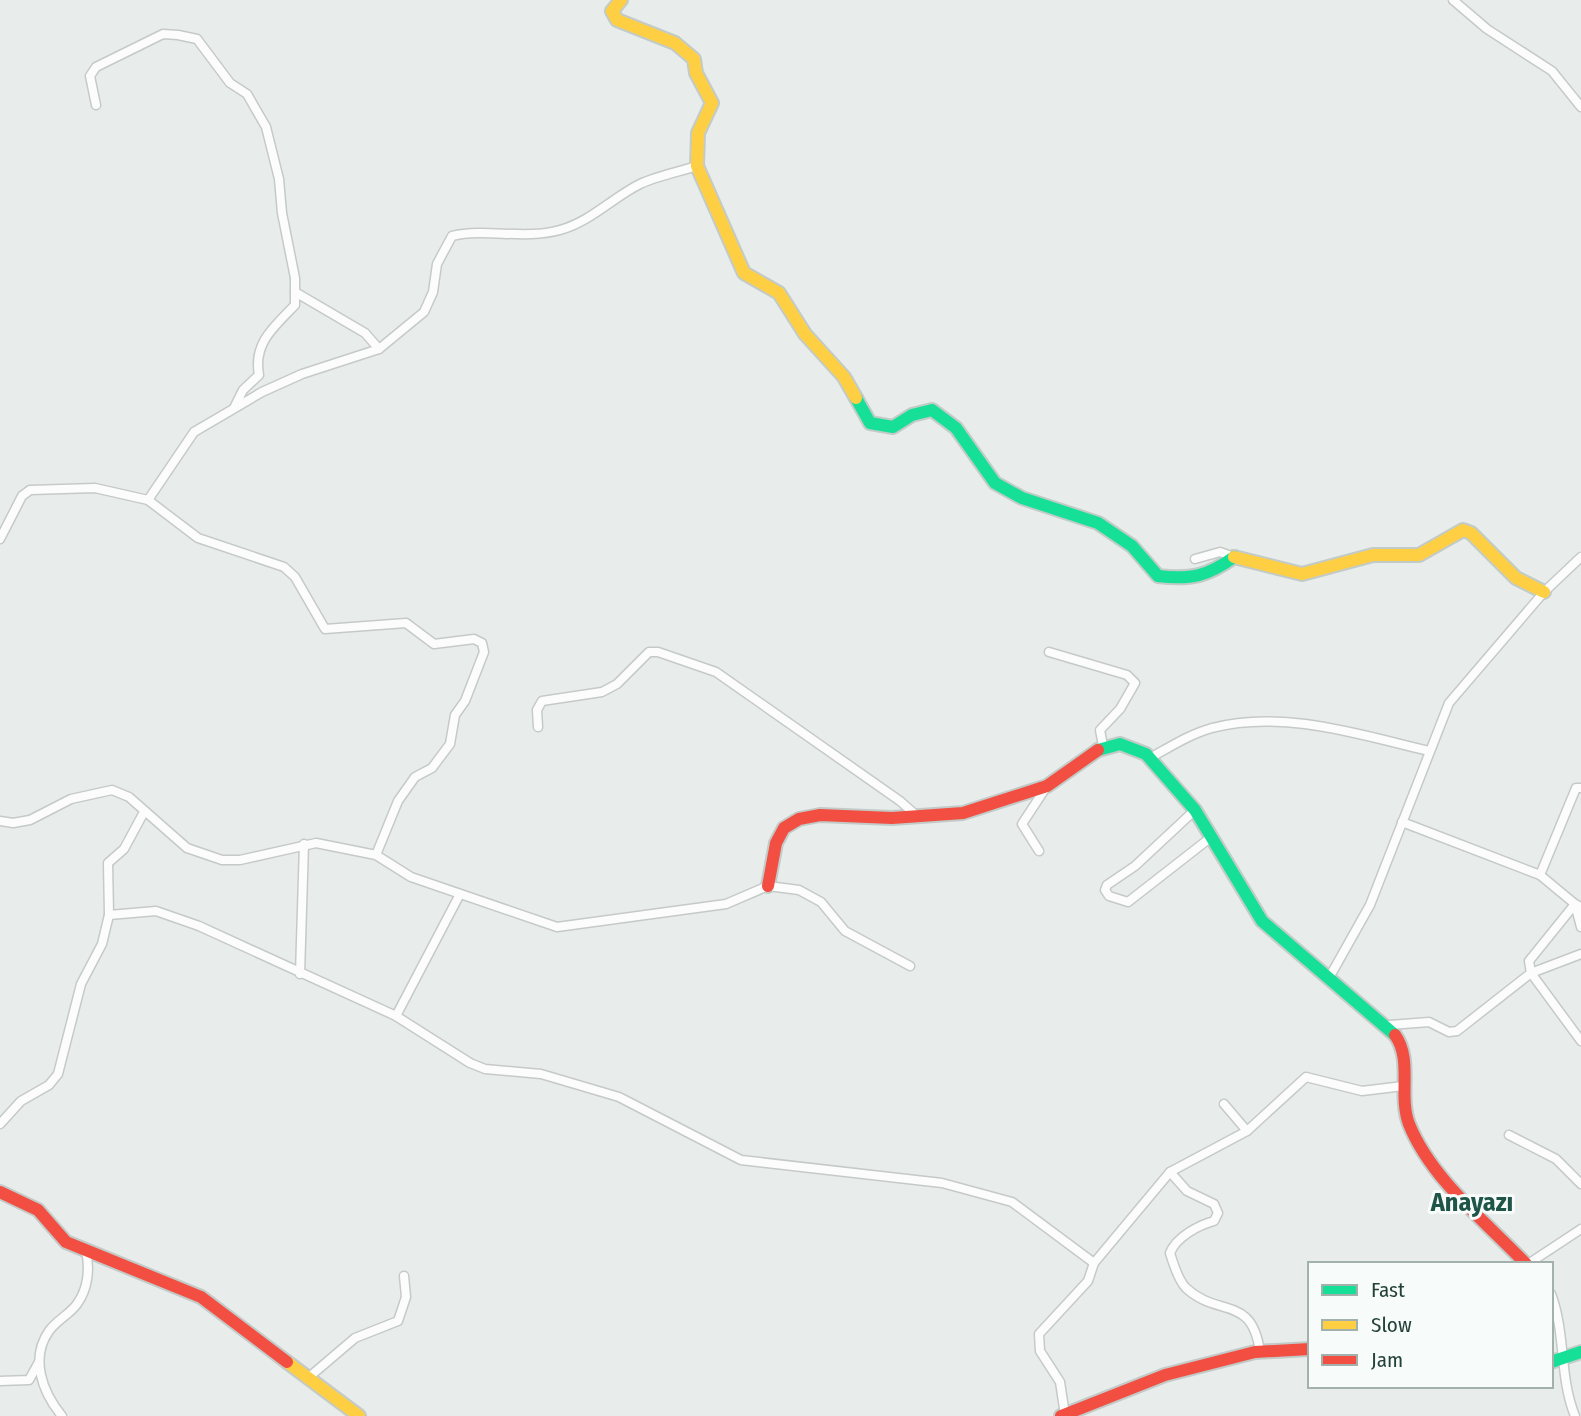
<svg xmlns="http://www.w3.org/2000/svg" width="1581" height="1416" font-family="'Fira Sans Condensed',sans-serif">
<rect width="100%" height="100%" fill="#e8edeb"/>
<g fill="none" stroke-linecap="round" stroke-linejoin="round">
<defs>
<g id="street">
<polyline points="1453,0 1487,29 1552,71 1581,107"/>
<path d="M96,105L90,76L96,67L163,34L178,35L197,39L230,83L247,94L266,127L279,179L282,213L295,278V305C274,327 253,343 259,375L243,390L235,406"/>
<polyline points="295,292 365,333 379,349"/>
<path d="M148,500L194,432L262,392L302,374L379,349L424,312L433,292L437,264L452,236C487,228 524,240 560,230C590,222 612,198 640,184C657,176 678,172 697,166"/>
<polyline points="0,539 22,496 30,490 95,488 148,500 198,538 284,567 295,577 325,629 406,623 434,644 474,639 482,643 484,652 465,701 455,715 450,744 432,768 415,777 398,801 376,855"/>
<polyline points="1195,559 1220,552 1234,557"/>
<polyline points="1049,652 1127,675 1135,683 1120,709 1100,730 1103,746"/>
<polyline points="538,727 537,710 542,701 602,692 617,684 649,652 658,652 716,672 900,801 917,816"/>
<path d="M1150,758C1170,747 1190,734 1212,728C1282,709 1361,735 1429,751"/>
<polyline points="1195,810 1135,866 1107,885 1105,890 1109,896 1128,902 1210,838"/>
<polyline points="0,821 13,823 30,820 71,799 112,790 129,797 187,848 222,860 240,860 316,843 376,855 411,877 557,927 726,904 768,886 799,890 821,902 845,931 910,966"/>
<polyline points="1402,822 1540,875 1575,904 1529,961 1531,973 1581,1041"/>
<polyline points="1039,851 1022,824 1047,786"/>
<polyline points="1540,875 1576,788 1581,788"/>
<polyline points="1581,907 1575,904 1581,927"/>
<polyline points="109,915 156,911 199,926 396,1016 470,1063 485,1069 541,1074 619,1097 741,1160 942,1183 1012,1202 1094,1263"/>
<polyline points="300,974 304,844"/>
<polyline points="1329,978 1370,905 1449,703 1544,592 1581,557"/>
<polyline points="396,1016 460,894"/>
<polyline points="1390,1025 1429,1022 1449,1032 1457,1031 1531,973 1581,954"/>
<polyline points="1224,1104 1247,1131"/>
<polyline points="0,1124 21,1101 49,1085 58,1074 81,984 102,944 109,915 108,863 124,849 144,812"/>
<polyline points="1509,1135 1556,1159 1581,1184"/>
<path d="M1170,1172L1187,1191L1214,1204L1218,1213L1214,1221C1199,1225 1176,1237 1170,1253C1173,1263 1178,1280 1186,1288C1218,1318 1252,1294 1260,1352"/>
<polyline points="1528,1264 1581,1229"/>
<path d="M1551,1294C1566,1333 1559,1377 1575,1416"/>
<polyline points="308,1378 355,1338 398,1321 406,1297 404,1276"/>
<polyline points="0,1381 29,1380 39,1362"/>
<polyline points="1065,1415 1060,1382 1040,1351 1039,1334 1088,1281 1094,1263 1170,1172 1247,1131 1306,1077 1362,1091 1403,1086"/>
<path d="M62,1416C42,1392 30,1358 49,1331C57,1320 70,1314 77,1304C88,1289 90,1269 86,1251"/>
</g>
<g id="fast">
<path d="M856,398L870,423L893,427L912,415L932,410L956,428L995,483L1022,498L1098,523L1132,546L1158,576C1191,580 1208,576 1234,557"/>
<polyline points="1098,750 1120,744 1146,754 1195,810 1262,921 1395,1035"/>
<polyline points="1551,1362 1581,1352"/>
</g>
<g id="slow">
<polyline points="621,0 612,11 617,20 675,43 694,59 696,73 712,103 698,133 697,166 744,273 779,293 805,334 844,377 856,398"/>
<polyline points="1234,557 1302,574 1373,555 1419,555 1463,530 1471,533 1516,578 1544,592"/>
<polyline points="287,1362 359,1416"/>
</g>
<g id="jam">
<polyline points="768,886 776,843 784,828 799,819 820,815 892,818 963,813 1047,786 1098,750"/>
<path d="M1395,1035C1413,1060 1398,1095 1409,1124C1431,1179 1486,1222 1526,1264"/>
<polyline points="0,1192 38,1210 66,1242 201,1297 287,1362"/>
<polyline points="1061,1416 1165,1375 1255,1352 1310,1349"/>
</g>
</defs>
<use href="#street" stroke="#c5cac8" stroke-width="11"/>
<use href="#fast" stroke="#c3cbc8" stroke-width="16"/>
<use href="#slow" stroke="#c3cbc8" stroke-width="16"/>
<use href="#jam" stroke="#c3cbc8" stroke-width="16"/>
<use href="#street" stroke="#fcfcfc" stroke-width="8"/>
<use href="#fast" stroke="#16e098" stroke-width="12"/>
<use href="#slow" stroke="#ffcf43" stroke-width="12"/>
<use href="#jam" stroke="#f24e42" stroke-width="12"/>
</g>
<g text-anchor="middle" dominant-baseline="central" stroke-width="6" stroke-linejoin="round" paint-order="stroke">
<g font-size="26" font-weight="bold" fill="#1f5548" stroke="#f7fbf9">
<text x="1472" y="1202">Anayazı</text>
</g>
</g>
<rect x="1308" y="1262" width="245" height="126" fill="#f7fbf9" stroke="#a3b1ad" stroke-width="2"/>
<rect x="1322" y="1285" width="35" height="10" fill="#16e098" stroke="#a3b1ad" stroke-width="2"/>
<text x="1371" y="1297" font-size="21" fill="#24423a">Fast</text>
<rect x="1322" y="1320" width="35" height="10" fill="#ffcf43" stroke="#a3b1ad" stroke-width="2"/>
<text x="1371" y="1332" font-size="21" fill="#24423a">Slow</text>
<rect x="1322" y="1355" width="35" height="10" fill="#f24e42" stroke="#a3b1ad" stroke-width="2"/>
<text x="1371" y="1367" font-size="21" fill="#24423a">Jam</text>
</svg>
